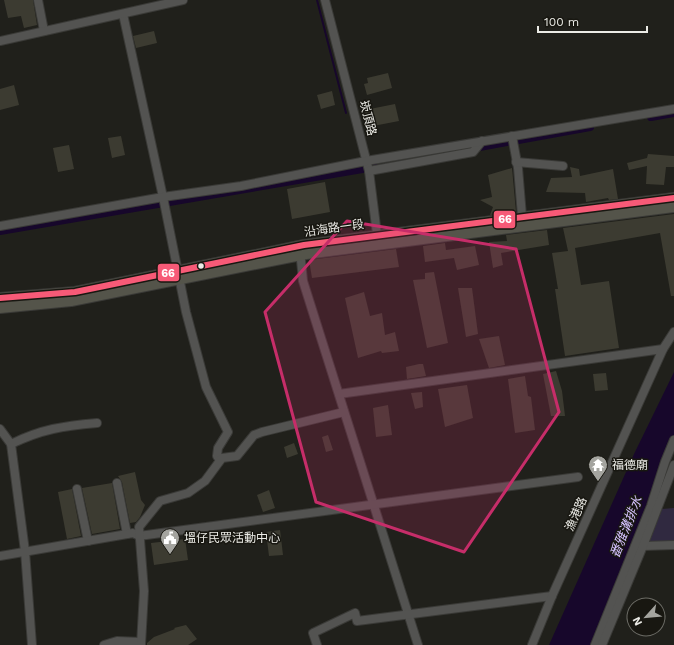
<svg xmlns="http://www.w3.org/2000/svg" width="674" height="645" font-family="'Work Sans','Noto Sans TC',sans-serif">
<rect width="100%" height="100%" fill="#20201b"/>
<polygon fill="#302940" points="674,508 674,542 649,542 662,509"/>
<polygon fill="#17072b" points="674,372 674,435 591,645 549,645 634,454"/>
<g fill="none" stroke-linecap="round" stroke-linejoin="round">
<polyline stroke="#17072b" stroke-width="2" points="317,0 346,113"/>
<g stroke="#17072b" stroke-width="8">
<polyline points="651,117 674,113"/>
<polyline points="474,148 590,127"/>
<polyline points="0,231 374,167"/>
</g>
</g>
<g fill="#3c3b31">
<polygon points="4,0 33,0 37,25 24,28 21,16 8,18"/>
<polygon points="154,31 157,43 136,48 133,36"/>
<polygon points="388,73 392,88 367,95 364,84 368,83 367,78"/>
<polygon points="14,85 19,105 0,110 0,89"/>
<polygon points="332,91 335,105 321,109 317,95"/>
<polygon points="395,104 399,121 368,127 365,110"/>
<polygon points="121,136 125,155 112,158 108,138"/>
<polygon points="69,145 74,169 58,172 53,148"/>
<polygon points="648,154 674,156 674,167 666,167 664,185 646,184 647,166 629,170 627,163 647,158"/>
<polygon points="570,167 579,169 580,176 613,169 618,199 609,200 608,198 586,202 585,193 546,192 551,178 572,177"/>
<polygon points="512,168 516,212 490,215 493,207 480,200 492,197 488,175"/>
<polygon points="325,182 330,212 292,219 287,189"/>
<polygon points="674,214 674,296 671,296 660,233 575,248 581,285 609,281 619,348 565,356 555,289 558,289 552,253 568,251 563,228"/>
<polygon points="547,230 549,245 501,253 503,265 493,268 489,242 507,241 506,235"/>
<polygon points="445,243 446,250 475,246 479,265 457,270 454,258 425,262 423,246"/>
<polygon points="396,249 399,267 312,278 309,260"/>
<polygon points="434,272 448,343 427,348 413,280 425,279 425,273"/>
<polygon points="458,288 472,288 478,334 466,337"/>
<polygon points="364,292 370,316 382,313 385,335 395,332 399,351 382,353 381,351 358,358 345,298"/>
<polygon points="499,336 505,365 489,368 479,339"/>
<polygon points="419,364 423,364 426,376 407,379 406,367"/>
<polygon points="556,371 562,391 565,416 551,416 543,374"/>
<polygon points="606,373 608,390 595,391 593,374"/>
<polygon points="525,376 528,396 531,397 535,430 515,433 508,379"/>
<polygon points="467,385 473,418 445,427 438,389"/>
<polygon points="422,392 423,407 415,409 411,393"/>
<polygon points="388,405 392,435 376,437 373,408"/>
<polygon points="328,435 333,450 326,452 322,437"/>
<polygon points="294,443 298,454 287,458 284,447"/>
<polygon points="135,472 141,500 145,505 140,517 136,522 130,523 122,482 118,476"/>
<polygon points="112,483 120,529 92,534 82,488"/>
<polygon points="72,489 81,536 67,539 58,492"/>
<polygon points="269,490 275,508 263,512 257,495"/>
<polygon points="280,530 283,555 269,556 266,532"/>
<polygon points="185,539 188,560 154,565 151,543"/>
<polygon points="186,625 197,639 188,645 147,645 147,643 154,637 175,629 174,628"/>
</g>
<g fill="none" stroke-linecap="round" stroke-linejoin="round">
<defs>
<g id="minor">
<polyline points="38,0 44,31"/>
<polyline points="325,0 369,171 378,242"/>
<polyline points="123,14 163,197 186,312 206,387 228,432 218,448 217,456 220,460"/>
<polyline points="0,41 183,0"/>
<polyline points="512,136 518,168 522,216"/>
<polyline points="516,162 563,166"/>
<polyline points="369,171 473,152 482,141"/>
<polyline points="0,226 163,197 241,186 366,161 674,109"/>
<polyline points="300,250 303,281 418,645"/>
<polyline points="339,394 663,349"/>
<polyline points="0,429 11,444 25,551 32,645"/>
<path d="M11,444C42,429 63,426 97,423"/>
<polyline points="117,483 127,534"/>
<polyline points="77,489 88,541"/>
<polyline points="643,546 674,545"/>
<polyline points="0,556 133,533 139,536 578,477"/>
<polyline points="104,645 117,641 141,642"/>
<polyline points="141,645 144,591 139,527 160,501 188,493 205,481 222,458 237,456 254,435 262,432 344,412"/>
<polyline points="317,645 313,633 355,613 357,621 552,596"/>
<polyline points="532,645 552,596 663,349 674,332"/>
<polyline points="595,645 651,506 665,462 674,440"/>
<polyline points="602,645 643,546 674,465"/>
</g>
<g id="major">
<polyline points="0,298 75,292 304,245 674,198"/>
<polyline points="0,308 71,301 306,254 674,207"/>
</g>
</defs>
<use href="#minor" stroke="#3a3a37" stroke-width="10"/>
<use href="#major" stroke="#3a3a37" stroke-width="12"/>
<use href="#minor" stroke="#535351" stroke-width="8"/>
<use href="#major" stroke="#54544a" stroke-width="10"/>
<defs>
<polyline id="bus-1" points="0,298 75,292 304,245 674,198"/>
</defs>
<use href="#bus-1" stroke="#181711" stroke-width="9"/>
<use href="#bus-1" stroke="#f75a77" stroke-width="6"/>
</g>
<path fill="#c62d69" fill-opacity="0.2" stroke="#c62d69" stroke-width="3" stroke-linejoin="round" d="M347,221L516,249L559,412L464,552L316,502L265,312Z"/>
<defs>
<symbol id="temple-pin" viewBox="-11 -11 22 30"><path d="M0 17L-7.5 6A9.5 9.5 0 1 1 7.5 6Z" fill="#a4a49f" stroke="#181711"/><path d="M0-6L5-2H3V0L6.5 2.5H4V6H1.5V3h-3V6H-4V2.5H-6.5L-3 0V-2H-5Z" fill="#fff"/></symbol>
<symbol id="civic-pin" viewBox="-11 -11 22 30"><path d="M0 17L-7.5 6A9.5 9.5 0 1 1 7.5 6Z" fill="#a4a49f" stroke="#181711"/><path d="M-.6-6.5H3V-4.5H.6V-3L4-1V1h2V6H-6V1h2V-1L-.6-3ZM-1.2 2.5V6h2.4V2.5Z" fill="#fff"/></symbol>
</defs>
<g fill-rule="evenodd">
<use href="#temple-pin" x="587" y="454" width="22" height="30"/>
<use href="#civic-pin" x="159" y="527" width="22" height="30"/>
</g>
<circle fill="#ebebe6" stroke="#181711" stroke-width="1.5" cx="201" cy="266" r="3.5"/>
<g text-anchor="middle" dominant-baseline="central" stroke-width="3" stroke-linejoin="round" paint-order="stroke">
<g font-size="12" fill="#ebebe6" stroke="#181711">
<text transform="translate(368 118) rotate(76)">崁頂路</text>
<text transform="translate(334 228) rotate(-8)">沿海路一段</text>
<text transform="translate(576 514) rotate(-66)">漁港路</text>
</g>
<g font-size="12" fill="#ebebe6" stroke="#181711" text-anchor="start">
<text x="612" y="465">福德廟</text>
<text x="184" y="538">塭仔民眾活動中心</text>
</g>
<g font-size="13" font-style="italic" fill="#d5c2ff" stroke="#181711">
<text transform="translate(626 527) rotate(-68)">番雅溝排水</text>
</g>
</g>
<g stroke="#181711" stroke-width="1.5">
<rect x="493" y="210" width="23" height="19" rx="4" fill="#f75a77"/>
<rect x="157" y="263" width="23" height="19" rx="4" fill="#f75a77"/>
</g>
<g font-size="11" text-anchor="middle" font-weight="bold" fill="#fff">
<text x="505" y="223">66</text>
<text x="168" y="277">66</text>
</g>
<g transform="translate(646 617) rotate(243)"><circle r="19" fill="#181711" stroke="#6c6c66"/>
<path d="M0-3L7 15L0 10L-7 15Z" fill="#a4a49f"/>
<text y="-6" font-size="11" font-weight="bold" text-anchor="middle" fill="#ebebe6">N</text>
</g>
<path d="M538 26v6h109v-6" fill="none" stroke="#ebebe6" stroke-width="2"/>
<text x="544" y="26" font-size="12" fill="#ebebe6" stroke="#181711" stroke-width="3" paint-order="stroke">100 m</text>
</svg>
